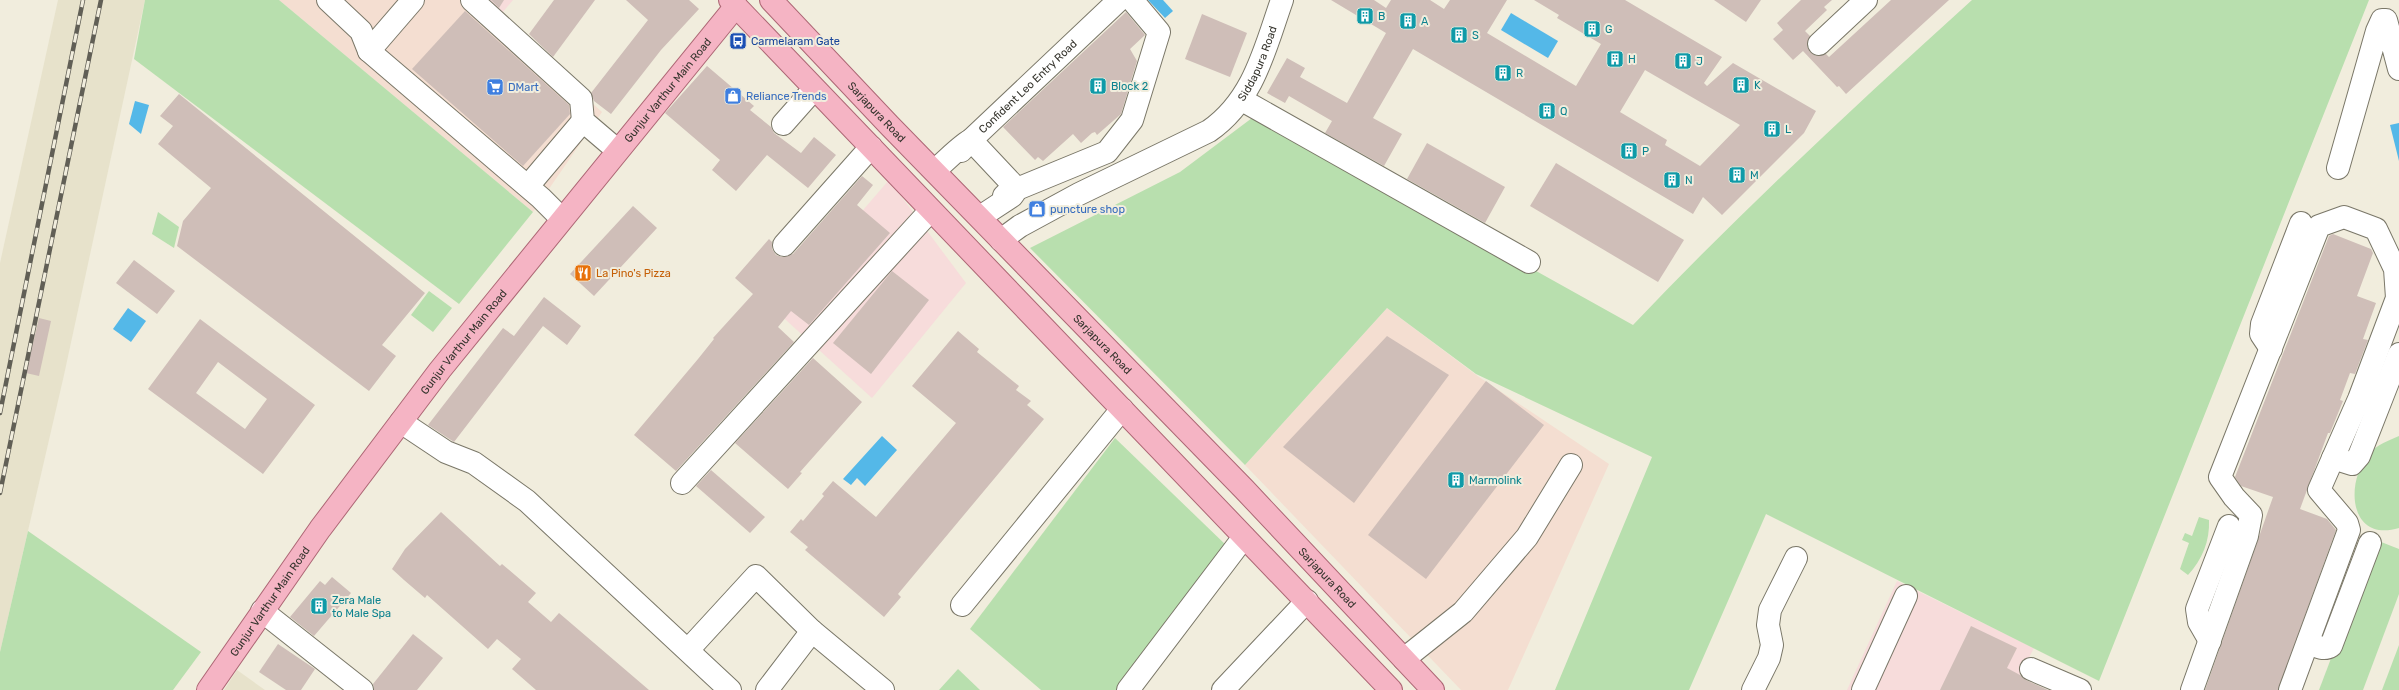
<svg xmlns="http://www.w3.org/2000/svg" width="2399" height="690" font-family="Rubik,sans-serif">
<rect width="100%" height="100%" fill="#f1eddd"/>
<g fill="#f4ded1">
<polygon points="279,0 477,0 602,112 533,212"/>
<polygon points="1387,308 1479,377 1609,464 1508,690 1461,690 1245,465"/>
</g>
<g fill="#f7dcdb">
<polygon points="477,0 513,0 498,18"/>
<polygon points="889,180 966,283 872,398 776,311"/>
<polygon points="1897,581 2034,648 2012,690 1847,690"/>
</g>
<g fill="#e7e2cb">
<polygon points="58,0 145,0 64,375 0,652 0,263"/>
<polygon points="237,670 265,690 224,690"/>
</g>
<g fill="#b8dfae">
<polygon points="145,0 279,0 533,212 459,304 134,59"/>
<path d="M1972,0H2369L2099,681L1766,514L1689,690H1555L1652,457L1476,374L1387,308L1245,465L1030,248L1180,172L1256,115L1633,325C1741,211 1856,105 1972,0Z"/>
<polygon points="158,212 179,227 174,248 152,234"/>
<polygon points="429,291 452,308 433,332 411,315"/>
<path d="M2399,436V528C2349,543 2344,482 2370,453C2378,444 2388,441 2399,436Z"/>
<polygon points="1115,438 1229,548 1120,690 1041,690 970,629"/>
<path d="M2199,517L2209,520C2210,541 2202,560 2188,575L2180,569L2189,543L2182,540L2185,533L2192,536Z"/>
<polygon points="28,531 201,652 173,690 0,690 0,652"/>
<polygon points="2376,540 2399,549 2399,594 2363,690 2319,690"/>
<polygon points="2399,645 2399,690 2382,690"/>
<polygon points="958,669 980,690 939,690"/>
</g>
<g fill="#54b8e8">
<polygon points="1148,0 1163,0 1173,11 1165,18"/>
<polygon points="1511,13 1558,41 1548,58 1501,30"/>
<polygon points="135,101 149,105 141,134 129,124"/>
<polygon points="2399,123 2399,161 2390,125"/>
<polygon points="128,308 146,321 131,342 113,329"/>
<polygon points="882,436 897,450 865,486 857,478 851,485 843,479"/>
</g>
<g fill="#cfbeb8" fill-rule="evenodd">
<polygon points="491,0 504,0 499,8"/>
<polygon points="554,0 595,0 553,57 529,34"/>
<polygon points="626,0 689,0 699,9 661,50 611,114 594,101 591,93 648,20"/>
<path d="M1331,0H1374L1386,8L1391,0H1430L1444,9L1450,0H1507L1487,33L1576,86L1601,44L1557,18L1559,15L1534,0H1625L1722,57L1704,83L1707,86L1733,63L1816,111L1804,133L1722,215L1703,197L1693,214L1413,49L1373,118L1402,134L1384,166L1325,133L1332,121L1289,96L1285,103L1267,93L1287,58L1305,68L1300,77L1347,103L1386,33ZM1645,70L1740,125L1700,166L1665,145L1667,140L1620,112Z"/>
<polygon points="1714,0 1761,0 1746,22"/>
<polygon points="1801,0 1832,0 1824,7 1827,10 1805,31 1810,36 1807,46 1810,52 1816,56 1826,54 1829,57 1891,0 1949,0 1846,94 1839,86 1837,87 1803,51 1793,60 1773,39 1783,30 1777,23"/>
<polygon points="465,11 569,105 570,114 523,166 412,69"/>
<polygon points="1126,12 1145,35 1130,49 1137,61 1121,114 1097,135 1095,132 1092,133 1081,143 1073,134 1043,161 1038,157 1035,160 1003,127"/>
<polygon points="1202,14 1247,33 1230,77 1185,59"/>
<polygon points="707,66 754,106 750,110 771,127 774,133 801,153 814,137 836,155 808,188 767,155 736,191 712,170 720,160 665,113"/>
<polygon points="179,94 425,293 382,345 396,356 369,391 177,246 183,221 211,188 158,144 173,126 160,116"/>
<polygon points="1427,143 1505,187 1485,223 1407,179"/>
<polygon points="1556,163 1684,240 1658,282 1530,206"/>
<polygon points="862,176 873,185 857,205 890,233 809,325 791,311 778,327 794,342 676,471 634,435 698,359 714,339 713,338 753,294 735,278 769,239 772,242 772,249 776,255 782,257 793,254"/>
<polygon points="633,206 657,228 594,296 570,274"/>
<polygon points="2333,234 2371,249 2373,253 2357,296 2376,303 2363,339 2368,340 2355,374 2350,373 2340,400 2343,401 2330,433 2328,433 2300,509 2327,519 2336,530 2278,690 2205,690 2273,497 2241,486 2235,477 2329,236"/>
<polygon points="134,260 175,291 157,314 116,283"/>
<polygon points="892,271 929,300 871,374 833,343"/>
<polygon points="544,297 581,326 567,345 543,326 454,442 428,425 503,328 514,336"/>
<polygon points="39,318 51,321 39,376 26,373"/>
<path d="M200,319L315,405L263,474L148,389ZM218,362L267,399L245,429L196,393Z"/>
<polygon points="958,331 979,349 977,352 1019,386 1016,390 1031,401 1027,405 1044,419 898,594 901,597 884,617 805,550 808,547 790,532 801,519 803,521 824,496 822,494 833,481 876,517 945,436 956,423 912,386"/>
<polygon points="1387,336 1449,375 1354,503 1283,447"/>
<polygon points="813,358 862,402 800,472 802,473 788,489 735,443"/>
<polygon points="1486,381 1544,425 1426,579 1368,535"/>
<polygon points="711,470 765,517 750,533 696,486"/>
<polygon points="441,512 500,566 502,564 536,593 528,602 551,622 559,613 649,690 536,690 512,669 521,659 497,639 488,649 427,595 425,598 404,580 392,569 405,549"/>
<polygon points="332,577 351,593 314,636 290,617 320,581 325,585"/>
<polygon points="1971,626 2017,648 2007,668 2020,675 2026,680 2048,690 1940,690"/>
<polygon points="413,634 443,658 417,690 374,690 373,684"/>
<polygon points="278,644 315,669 301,690 286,690 259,672"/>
</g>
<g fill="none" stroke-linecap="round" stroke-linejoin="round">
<defs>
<g id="minor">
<polyline points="328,0 361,31 369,51 541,198 561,218"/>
<polyline points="472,0 581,99 583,121 617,150"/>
<polyline points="1819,44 1866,0"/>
<polyline points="369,51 413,0"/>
<polyline points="1242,100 1529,262"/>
<polyline points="783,124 814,89"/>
<polyline points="961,151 971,140 1017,189 1008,192 1004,196"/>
<polyline points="2338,168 2377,31 2382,20 2386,20 2399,69"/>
<path id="s1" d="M935,170C944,163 963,143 971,140L1119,0"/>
<polyline points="528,186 583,121"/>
<polyline points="980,217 1012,196 1017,189 1107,152 1132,120 1159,32 1132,0"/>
<path id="s2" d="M1001,240L1020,226L1079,194L1209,131C1254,100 1265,48 1282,0"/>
<polyline points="784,245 871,147"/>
<polyline points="2271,349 2261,334 2262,324 2301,223"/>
<polyline points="401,422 446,452 474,463 527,501 730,690"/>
<polyline points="2333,458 2352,464 2359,456 2399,354"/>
<polyline points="682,483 930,211"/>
<polyline points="962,605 1122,409"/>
<polyline points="262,611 362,690"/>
<polyline points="2210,641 2199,622 2197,609 2229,526"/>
<path d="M2308,642C2316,646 2323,651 2331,646L2370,543"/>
<polyline points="688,650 756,576 812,631 883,690"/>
<polyline points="1404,659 1463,612 1527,537 1571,465"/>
<polyline points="2031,669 2080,690"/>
<polyline points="767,690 812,631"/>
<polyline points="1128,690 1244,537"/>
<polyline points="1223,690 1307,601"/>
<polyline points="1753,690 1769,658 1772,645 1768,625 1770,610 1796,558"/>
<polyline points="1863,690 1906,596"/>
<polyline points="2192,690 2247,536 2251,515 2234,497 2220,477 2319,226 2344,217 2376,229 2395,269 2397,298 2359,399 2319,490 2347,523 2349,530 2290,690"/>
</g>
<g id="major">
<polyline points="730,0 1391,690"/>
<path id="s3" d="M771,0L889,125L1244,489L1433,690"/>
<path id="s4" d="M208,690L320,529L440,370L736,6"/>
</g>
</defs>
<use href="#minor" stroke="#7a7768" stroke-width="24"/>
<use href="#major" stroke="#ad6775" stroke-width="24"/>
<use href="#minor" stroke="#fff" stroke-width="22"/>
<use href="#major" stroke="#f5b4c4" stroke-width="22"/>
<defs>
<g id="rail">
<polyline points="0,413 83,0"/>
<polyline points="0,493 101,0"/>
</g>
</defs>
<use href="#rail" stroke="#615f56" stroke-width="4.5"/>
<use href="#rail" stroke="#f1eddd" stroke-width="3" stroke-dasharray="9" stroke-linecap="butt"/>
</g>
<defs>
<symbol id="building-square" viewBox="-11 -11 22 22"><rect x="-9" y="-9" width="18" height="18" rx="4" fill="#0f9aa8" stroke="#f1eddd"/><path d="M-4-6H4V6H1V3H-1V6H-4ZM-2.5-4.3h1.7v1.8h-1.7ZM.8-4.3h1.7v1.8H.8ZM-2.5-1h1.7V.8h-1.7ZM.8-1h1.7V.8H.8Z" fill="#fff"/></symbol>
<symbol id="bus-square" viewBox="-11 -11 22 22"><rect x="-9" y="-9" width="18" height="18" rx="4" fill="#1a4fb4" stroke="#f1eddd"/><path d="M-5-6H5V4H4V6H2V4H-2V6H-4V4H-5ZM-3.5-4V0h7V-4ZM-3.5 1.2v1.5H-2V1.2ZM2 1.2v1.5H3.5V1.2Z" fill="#fff"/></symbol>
<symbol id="supermarket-square" viewBox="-11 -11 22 22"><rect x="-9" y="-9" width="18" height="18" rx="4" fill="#3f7fe0" stroke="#f1eddd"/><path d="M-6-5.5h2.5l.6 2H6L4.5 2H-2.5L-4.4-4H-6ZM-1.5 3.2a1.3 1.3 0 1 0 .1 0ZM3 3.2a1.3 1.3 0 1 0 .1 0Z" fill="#fff"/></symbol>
<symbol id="shop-square" viewBox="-11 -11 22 22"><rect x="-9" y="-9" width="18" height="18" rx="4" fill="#3f7fe0" stroke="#f1eddd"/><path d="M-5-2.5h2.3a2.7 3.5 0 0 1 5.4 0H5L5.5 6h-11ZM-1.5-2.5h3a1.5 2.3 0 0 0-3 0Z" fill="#fff"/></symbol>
<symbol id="restaurant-square" viewBox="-11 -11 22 22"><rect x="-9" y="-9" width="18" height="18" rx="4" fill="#e8710a" stroke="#f1eddd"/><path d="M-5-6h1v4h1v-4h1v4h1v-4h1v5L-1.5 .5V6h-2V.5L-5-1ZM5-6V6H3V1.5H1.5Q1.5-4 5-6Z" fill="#fff"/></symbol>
</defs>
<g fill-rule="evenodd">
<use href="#building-square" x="1355" y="6" width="20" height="20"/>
<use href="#building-square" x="1398" y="11" width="20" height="20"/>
<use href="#building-square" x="1582" y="19" width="20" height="20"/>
<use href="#building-square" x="1449" y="25" width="20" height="20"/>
<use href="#bus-square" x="728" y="31" width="20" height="20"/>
<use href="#building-square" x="1605" y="49" width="20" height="20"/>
<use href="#building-square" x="1673" y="51" width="20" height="20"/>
<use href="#building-square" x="1493" y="63" width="20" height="20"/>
<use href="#building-square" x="1731" y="75" width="20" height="20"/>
<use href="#building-square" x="1088" y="76" width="20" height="20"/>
<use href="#supermarket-square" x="485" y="77" width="20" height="20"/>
<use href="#shop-square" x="723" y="86" width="20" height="20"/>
<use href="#building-square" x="1537" y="101" width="20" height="20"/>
<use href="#building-square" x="1762" y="119" width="20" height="20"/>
<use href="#building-square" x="1619" y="141" width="20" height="20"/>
<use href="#building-square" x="1727" y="165" width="20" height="20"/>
<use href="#building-square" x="1662" y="170" width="20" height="20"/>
<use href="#shop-square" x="1027" y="199" width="20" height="20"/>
<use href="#restaurant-square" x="573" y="263" width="20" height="20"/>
<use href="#building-square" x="1446" y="470" width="20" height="20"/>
<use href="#building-square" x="309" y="596" width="20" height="20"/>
</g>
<g text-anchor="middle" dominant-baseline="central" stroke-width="4" stroke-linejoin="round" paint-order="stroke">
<g font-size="11" fill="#0d838f" stroke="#f1eddd" text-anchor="start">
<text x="1378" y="16">B</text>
<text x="1421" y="21">A</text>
<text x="1605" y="29">G</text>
<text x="1472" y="35">S</text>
<text x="1628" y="59">H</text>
<text x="1696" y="61">J</text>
<text x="1516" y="73">R</text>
<text x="1754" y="85">K</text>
<text x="1111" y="86">Block 2</text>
<text x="1560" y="111">Q</text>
<text x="1785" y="129">L</text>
<text x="1642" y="151">P</text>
<text x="1750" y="175">M</text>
<text x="1685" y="180">N</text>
<text x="1469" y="480">Marmolink</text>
<text x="332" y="600">Zera Male<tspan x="332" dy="13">to Male Spa</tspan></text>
</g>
<g font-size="11" fill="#164399" stroke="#f1eddd" text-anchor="start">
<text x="751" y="41">Carmelaram Gate</text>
</g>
<g font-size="11" fill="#35342d" stroke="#f1eddd">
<text stroke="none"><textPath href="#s2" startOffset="320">Siddapura Road</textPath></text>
<text stroke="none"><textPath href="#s1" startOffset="125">Confident Leo Entry Road</textPath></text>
<text stroke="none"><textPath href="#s4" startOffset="756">Gunjur Varthur Main Road</textPath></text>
<text stroke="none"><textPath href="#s3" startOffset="154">Sarjapura Road</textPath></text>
<text stroke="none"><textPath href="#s4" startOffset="432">Gunjur Varthur Main Road</textPath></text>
<text stroke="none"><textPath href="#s3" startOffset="478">Sarjapura Road</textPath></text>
<text stroke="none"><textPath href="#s3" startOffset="802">Sarjapura Road</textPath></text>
<text stroke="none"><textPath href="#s4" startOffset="108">Gunjur Varthur Main Road</textPath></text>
</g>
<g font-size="11" fill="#366cbe" stroke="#f1eddd" text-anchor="start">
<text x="508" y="87">DMart</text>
<text x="746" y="96">Reliance Trends</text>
<text x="1050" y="209">puncture shop</text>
</g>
<g font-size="11" fill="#c56008" stroke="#f1eddd" text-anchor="start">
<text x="596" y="273">La Pino's Pizza</text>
</g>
</g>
</svg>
